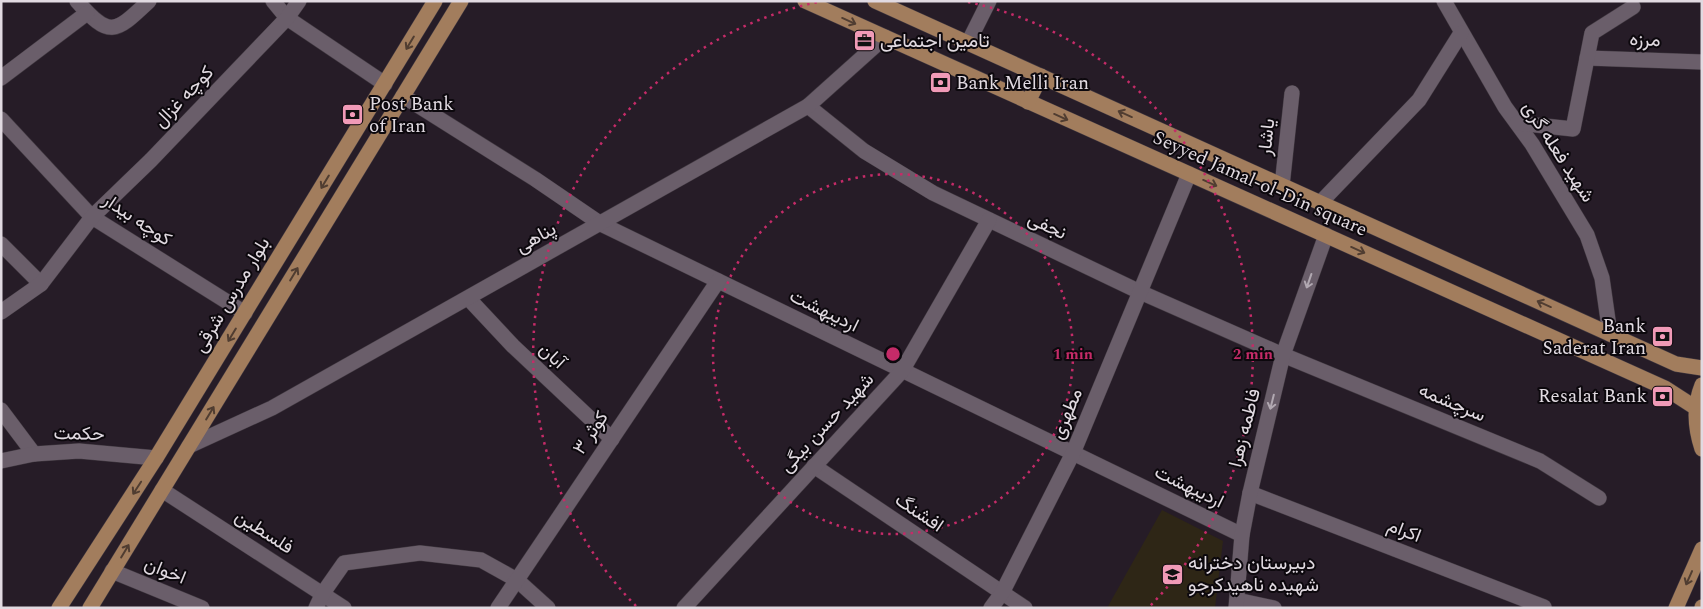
<svg xmlns="http://www.w3.org/2000/svg" width="1703" height="609" font-family="Spectral,Vazirmatn,serif">
<rect width="100%" height="100%" fill="#261c27"/>
<polygon fill="#2e2616" points="1162,510 1223,541 1215,608 1107,608"/>
<g fill="none" stroke-linecap="round" stroke-linejoin="round">
<defs>
<g id="minor">
<path d="M77,1C110,39 115,33 149,1"/>
<polyline points="273,1 287,18 385,84"/>
<polyline points="1444,1 1505,107 1532,144 1587,235 1602,278 1610,334"/>
<polyline points="968,43 989,1"/>
<polyline points="1587,58 1702,62"/>
<polyline points="1,78 87,13"/>
<polyline points="403,96 535,179 601,224 1242,535"/>
<polyline points="808,106 864,151 933,193 1140,292 1283,355 1540,461 1599,498"/>
<polyline points="1,119 92,217 245,313"/>
<polyline points="1517,123 1573,129 1592,33 1633,7"/>
<polyline points="1282,186 1292,93"/>
<polyline points="1320,203 1419,100 1461,33"/>
<polyline points="1,244 41,284"/>
<polyline points="469,299 513,346 612,439"/>
<polyline points="1,312 41,284 92,217 151,160 287,18 299,1"/>
<polyline points="1,410 34,454"/>
<polyline points="189,446 272,408 808,106 885,37"/>
<polyline points="1,461 34,454 79,451 156,458"/>
<polyline points="814,466 1025,608"/>
<polyline points="162,490 344,608"/>
<polyline points="1250,493 1544,607"/>
<polyline points="112,571 202,608"/>
<polyline points="1237,600 1274,608"/>
<polyline points="316,608 323,593 344,563 420,553 481,560 517,580 548,608"/>
<polyline points="498,608 718,281"/>
<polyline points="684,608 902,371 989,220"/>
<polyline points="991,608 1002,593 1073,453 1189,174"/>
<polyline points="1236,608 1242,535 1250,493 1283,355 1326,235"/>
</g>
<g id="major">
<polyline points="805,1 1665,388 1696,408"/>
<polyline points="875,1 1676,364 1702,368"/>
<polyline points="1028,102 1041,76"/>
<path d="M1702,385C1693,407 1695,428 1702,449"/>
<polyline points="59,608 156,458 435,1"/>
<polyline points="90,608 461,1"/>
<polyline points="1676,608 1702,549"/>
<polyline points="1702,608 1702,607"/>
</g>
</defs>
<use href="#minor" stroke="#413941" stroke-width="16"/>
<use href="#major" stroke="#413941" stroke-width="16"/>
<use href="#minor" stroke="#6a5e6a" stroke-width="15"/>
<use href="#major" stroke="#a27d5d" stroke-width="15"/>
</g>
<defs><path id="oneway-shaft" d="M-6 0H5M1.5-3L5.5 0L1.5 3" fill="none" stroke-width="1.6" stroke-linecap="round" stroke-linejoin="round" transform="scale(1.25)"/></defs>
<g stroke="#503d31">
<use href="#oneway-shaft" transform="translate(849 21) rotate(24)"/>
<use href="#oneway-shaft" transform="translate(410 43) rotate(121)"/>
<use href="#oneway-shaft" transform="translate(1125 114) rotate(-156)"/>
<use href="#oneway-shaft" transform="translate(1061 117) rotate(24)"/>
<use href="#oneway-shaft" transform="translate(325 182) rotate(121)"/>
<use href="#oneway-shaft" transform="translate(1210 183) rotate(24)"/>
<use href="#oneway-shaft" transform="translate(1358 250) rotate(24)"/>
<use href="#oneway-shaft" transform="translate(294 274) rotate(-59)"/>
<use href="#oneway-shaft" transform="translate(1544 304) rotate(-156)"/>
<use href="#oneway-shaft" transform="translate(232 335) rotate(121)"/>
<use href="#oneway-shaft" transform="translate(210 413) rotate(-59)"/>
<use href="#oneway-shaft" transform="translate(137 488) rotate(123)"/>
<use href="#oneway-shaft" transform="translate(125 551) rotate(-59)"/>
<use href="#oneway-shaft" transform="translate(1689 578) rotate(114)"/>
</g>
<g stroke="#b1a8b1">
<use href="#oneway-shaft" transform="translate(1309 281) rotate(109)"/>
<use href="#oneway-shaft" transform="translate(1272 402) rotate(104)"/>
</g>
<g fill="none" stroke="#c52b68" stroke-width="2.5" stroke-dasharray="2.5 5">
<circle cx="893" cy="354" r="180"/>
<path d="M636 606A360 360 0 0 1 818 2M968 2A360 360 0 0 1 1150 606"/>
</g>
<defs>
<symbol id="office-square" viewBox="-11 -11 22 22"><rect x="-9" y="-9" width="18" height="18" rx="4" fill="#f09ab7" stroke="#0c080d"/><path d="M-6-3h4V-5.5h4V-3h4V5H-6ZM-1-4.5V-3h2v-1.5ZM-6 0V1H6V0Z" fill="#111"/></symbol>
<symbol id="bank-square" viewBox="-11 -11 22 22"><rect x="-9" y="-9" width="18" height="18" rx="4" fill="#f09ab7" stroke="#0c080d"/><path d="M-6-4H6V4H-6ZM0-2.3a2.3 2.3 0 1 0 0 4.6a2.3 2.3 0 1 0 0-4.6Z" fill="#111"/></symbol>
<symbol id="school-square" viewBox="-11 -11 22 22"><rect x="-9" y="-9" width="18" height="18" rx="4" fill="#f09ab7" stroke="#0c080d"/><path d="M0-5L7-2L0 1L-7-2ZM-4 1L0 2.5L4 1V4Q0 6-4 4Z" fill="#111"/></symbol>
</defs>
<g fill-rule="evenodd">
<use href="#office-square" x="852" y="28" width="25" height="25"/>
<use href="#bank-square" x="928" y="70" width="25" height="25"/>
<use href="#bank-square" x="340" y="102" width="25" height="25"/>
<use href="#bank-square" x="1650" y="324" width="25" height="25"/>
<use href="#bank-square" x="1650" y="384" width="25" height="25"/>
<use href="#school-square" x="1160" y="562" width="25" height="25"/>
</g>
<g text-anchor="middle" dominant-baseline="central" stroke-width="4" stroke-linejoin="round" paint-order="stroke">
<g font-size="19" fill="#e1dae1" stroke="#0c080d">
<text transform="translate(1645 40) rotate(2)">مرزه</text>
<text transform="translate(184 97) rotate(-46)">کوچه غزال</text>
<text transform="translate(1267 137) rotate(-84)">یاشار</text>
<text transform="translate(1558 152) rotate(57)">شهید فعله گری</text>
<text transform="translate(1260 184) rotate(24)">Seyyed Jamal-ol-Din square</text>
<text transform="translate(137 220) rotate(34)">کوچه بیدار</text>
<text transform="translate(1047 226) rotate(25)">نجفی</text>
<text transform="translate(536 238) rotate(-29)">پناهی</text>
<text transform="translate(232 295) rotate(-59)">بلوار مدرس شرقی</text>
<text transform="translate(824 311) rotate(26)">اردیبهشت</text>
<text transform="translate(552 356) rotate(43)">آبان</text>
<text transform="translate(1452 403) rotate(23)">سرچشمه</text>
<text transform="translate(1067 414) rotate(-67)">مطهری</text>
<text transform="translate(827 423) rotate(-47)">شهید حسن بیگی</text>
<text transform="translate(1245 428) rotate(-76)">فاطمه زهرا</text>
<text transform="translate(591 433) rotate(-56)">کوثر ۳</text>
<text transform="translate(79 434) rotate(1)">حکمت</text>
<text transform="translate(1189 487) rotate(26)">اردیبهشت</text>
<text transform="translate(919 513) rotate(34)">افشنگ</text>
<text transform="translate(1404 531) rotate(21)">اکرام</text>
<text transform="translate(264 532) rotate(33)">فلسطین</text>
<text transform="translate(165 571) rotate(22)">اخوان</text>
</g>
<g font-size="19" fill="#e1dae1" stroke="#0c080d" text-anchor="start">
<text x="880" y="41">تامین اجتماعی</text>
<text x="956" y="83">Bank Melli Iran</text>
<text x="369" y="104">Post Bank<tspan x="369" dy="22">of Iran</tspan></text>
<text x="1646" y="326" text-anchor="end">Bank<tspan x="1646" dy="22">Saderat Iran</tspan></text>
<text x="1647" y="396" text-anchor="end">Resalat Bank</text>
<text x="1188" y="563">دبیرستان دخترانه<tspan x="1188" dy="22">شهیده ناهیدکرجو</tspan></text>
</g>
</g>
<circle cx="893" cy="354" r="8" fill="#c52b68" stroke="#0c080d" stroke-width="2.5"/>
<g font-size="15" text-anchor="middle" font-weight="bold" fill="#c52b68" stroke="#0c080d" stroke-width="4" stroke-linejoin="round" paint-order="stroke">
<text x="1073" y="359">1 min</text>
<text x="1253" y="359">2 min</text>
</g>
<rect width="1703" height="609" fill="none" stroke="#e1dae1" stroke-width="5"/>
</svg>
